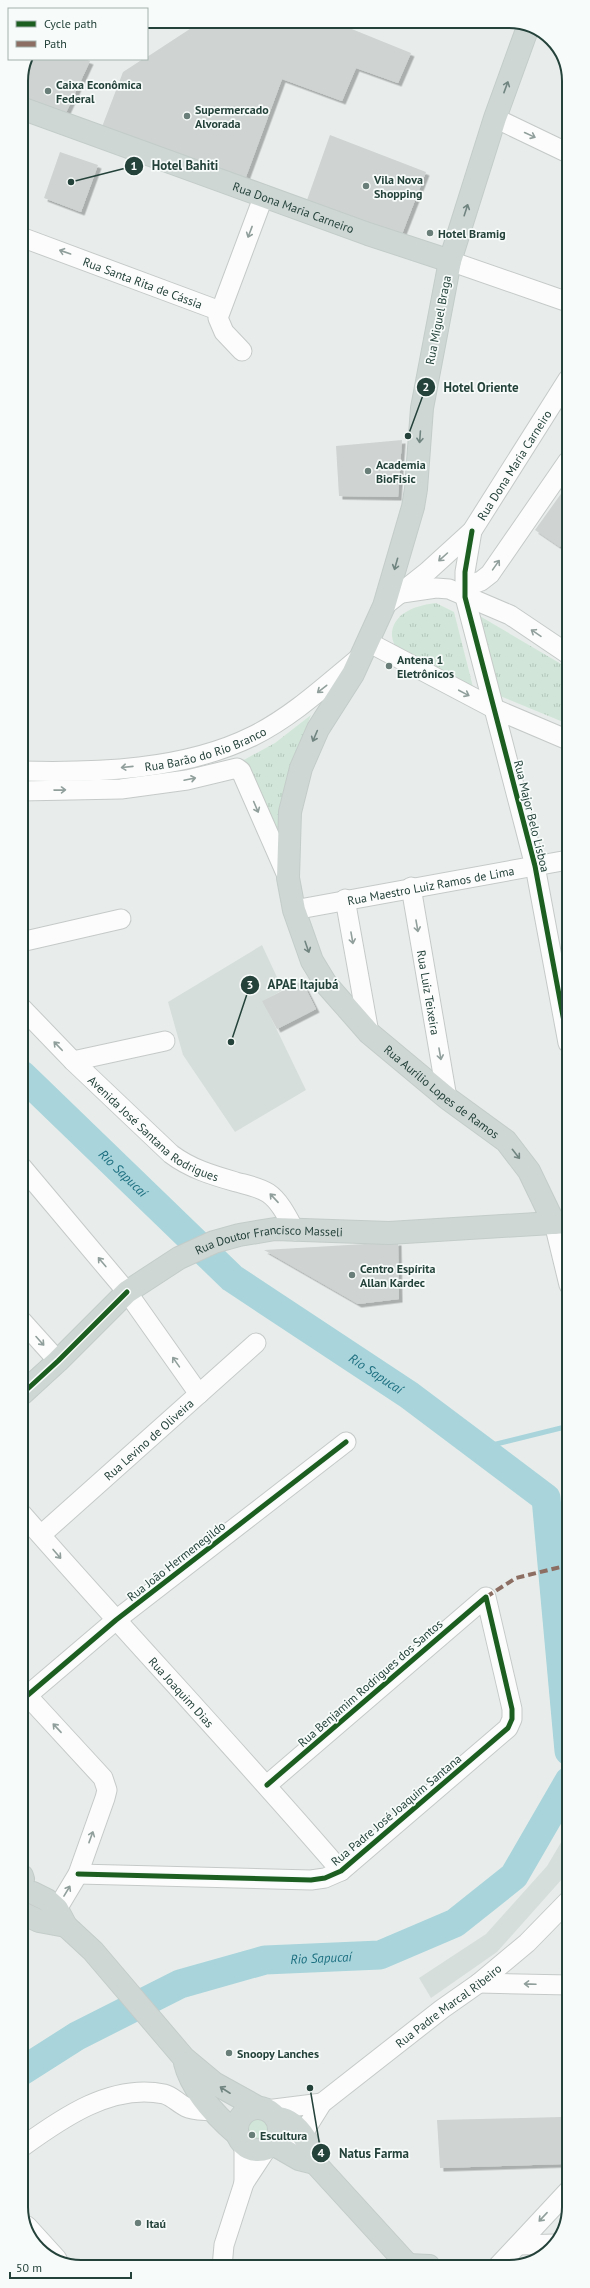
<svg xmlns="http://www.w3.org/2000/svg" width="590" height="2288" font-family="'PT Sans',sans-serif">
<defs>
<pattern id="park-tufts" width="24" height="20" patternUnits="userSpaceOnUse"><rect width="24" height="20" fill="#d1e6d8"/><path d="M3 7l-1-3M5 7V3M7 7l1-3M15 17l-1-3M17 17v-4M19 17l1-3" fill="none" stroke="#b3c6ba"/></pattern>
<filter id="shadow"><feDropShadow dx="3.5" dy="3.5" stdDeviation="0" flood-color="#0004"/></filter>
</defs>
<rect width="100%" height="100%" fill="#e8edeb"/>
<g fill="#d6dedb">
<polygon points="262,945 283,990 263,1001 306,1090 235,1132 183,1055 168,1002"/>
<polygon points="569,1829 569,1868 563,1878 497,1952 431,1998 419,1978 486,1934 547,1866"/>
</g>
<circle fill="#d1e6d8" cx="259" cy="2130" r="12"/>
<g fill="url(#park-tufts)">
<path d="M436,603L454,612L474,691L396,651C395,646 391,637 392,632C395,611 419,605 436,603Z"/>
<polygon points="478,615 568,668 568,724 500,696"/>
<polygon points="311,715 286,779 280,843 242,761 275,743"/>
</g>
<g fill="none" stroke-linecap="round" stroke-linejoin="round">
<polyline stroke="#a9d4db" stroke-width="5" points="480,1448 569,1426"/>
<g stroke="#a9d4db" stroke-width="29">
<path id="s1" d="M22,1075L232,1278L409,1395L546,1498L569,1751"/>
<path id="s2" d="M22,2071L77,2036L180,1984L265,1960L380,1955L455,1923L514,1876L569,1781"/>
</g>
</g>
<g fill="#cfd4d2" filter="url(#shadow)">
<polygon points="202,21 332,21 411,53 398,83 356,68 342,101 282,79 243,185 100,132 123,72 143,59 147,59 147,57"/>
<polygon points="34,59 84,59 90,61 64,117 21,102 21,81 29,62"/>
<polygon points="330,135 426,172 402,234 307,200"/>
<polygon points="60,152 98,165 81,212 44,198"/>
<polygon points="402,440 398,497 339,496 336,446"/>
<polygon points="568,484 568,535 560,547 535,530"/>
<polygon points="302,981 316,1009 277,1029 262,1001"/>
<polygon points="398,1242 399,1299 358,1304 264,1250"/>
<polygon points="561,2117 562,2164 440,2168 437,2120"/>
</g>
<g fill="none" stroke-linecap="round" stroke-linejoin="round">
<defs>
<g id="minor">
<polyline points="495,118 568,153"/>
<path id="s3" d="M21,237L220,311"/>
<polyline points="450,261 568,302"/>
<polyline points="242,351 224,332 218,318 264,195"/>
<polyline points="472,531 465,572 465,597 535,866 568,1043"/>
<polyline points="465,587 481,581 490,574 568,461"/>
<polyline points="402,593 436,588 449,589 510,615 568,654"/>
<path id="s4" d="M384,606L427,572L472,531L568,379"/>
<polyline points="368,642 495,709 568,740"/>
<path id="s5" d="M21,771C96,773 185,770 253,736C293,716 326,685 360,657"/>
<polyline points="21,791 121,789 187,780 237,768 241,771 288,878"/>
<path id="s6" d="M411,887L447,1098"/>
<polyline points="345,899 369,1033"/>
<path id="s7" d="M294,910L568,860"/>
<polyline points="21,942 121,919"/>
<path id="s8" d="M21,1007L73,1061L171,1154C191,1169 212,1175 236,1182C247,1185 259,1187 268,1193C280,1201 288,1218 295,1231"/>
<polyline points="73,1061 165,1041"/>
<polyline points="22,1167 127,1292 199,1394"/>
<polyline points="554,1223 569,1285"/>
<polyline points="22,1321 58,1361"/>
<path id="s9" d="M22,1514C127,1634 237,1750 341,1871"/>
<path id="s10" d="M41,1535L256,1343"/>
<polyline points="22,1690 103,1778 107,1790 105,1798 78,1874 57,1909"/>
<polyline points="22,1700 116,1620 346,1442"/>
<polyline points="78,1874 311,1880 325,1878 341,1871 508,1728 512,1719 512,1709 486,1597 267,1785"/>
<polyline points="479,1983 569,1985"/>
<polyline points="266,2110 322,2103"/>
<path id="s11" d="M292,2143L302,2135L322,2103L442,2009L479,1983L527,1943L569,1900"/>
<polyline points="244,2145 244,2183"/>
<path d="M22,2147C62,2118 112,2083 164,2094C172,2096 178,2103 186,2107C194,2111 204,2110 213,2111"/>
<polyline points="27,2226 57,2259"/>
<polyline points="518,2245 555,2244"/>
<polyline points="498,2266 569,2190"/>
<polyline points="222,2267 224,2245 244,2183 267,2148"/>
</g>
<g id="major">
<path id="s12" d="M528,27L495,118L450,261L422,408L416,489L413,507L384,606L353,674L318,729L301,768L290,812L288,878L294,910L312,961L326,984L369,1033L447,1098L506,1141L529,1171L554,1223"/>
<path id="s13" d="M21,108L368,234L450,261"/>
<path id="s14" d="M22,1394L58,1361L127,1292L179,1258L214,1242L239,1235L275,1229L389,1233L568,1222"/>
<polyline points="22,1876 23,1879"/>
<polyline points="33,1893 47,1900 57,1909 66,1926 93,1951 184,2058 214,2083 259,2108"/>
<polyline points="22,1913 39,1921 66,1926"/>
<path d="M185,2063C192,2091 216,2116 238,2135"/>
<circle cx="258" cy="2129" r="21"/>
<path d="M276,2118C296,2118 312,2145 315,2163L409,2266"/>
<polyline points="273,2144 299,2159 315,2163"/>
<polyline points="408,2265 429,2266"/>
</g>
</defs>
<use href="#minor" stroke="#c5cac8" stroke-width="21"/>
<use href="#major" stroke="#c3ccc9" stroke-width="24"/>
<use href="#minor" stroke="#fcfcfc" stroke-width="19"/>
<use href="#major" stroke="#cfd7d5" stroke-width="22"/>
<polyline stroke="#8d6e63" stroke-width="4" stroke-dasharray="8 4" stroke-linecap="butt" points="486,1597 516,1578 569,1565"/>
<defs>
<g id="cycleway">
<polyline points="472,531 465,572 465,597 535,866 568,1043"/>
<polyline points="22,1394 58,1361 127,1292"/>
<polyline points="22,1700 116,1620 346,1442"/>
<polyline points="78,1874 311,1880 325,1878 341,1871 508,1728 512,1719 512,1709 486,1597 267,1785"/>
</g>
</defs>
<use href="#cycleway" stroke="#f7fbf9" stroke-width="8"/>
<use href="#cycleway" stroke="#1b5e20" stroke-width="5"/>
</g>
<defs><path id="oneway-shaft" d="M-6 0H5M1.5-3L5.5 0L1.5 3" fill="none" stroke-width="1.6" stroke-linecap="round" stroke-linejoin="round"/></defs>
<g stroke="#718580">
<use href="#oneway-shaft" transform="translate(506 87) rotate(-70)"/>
<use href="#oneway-shaft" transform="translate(466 210) rotate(-72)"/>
<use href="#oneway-shaft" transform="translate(420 437) rotate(94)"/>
<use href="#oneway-shaft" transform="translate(396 564) rotate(106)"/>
<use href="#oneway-shaft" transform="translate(315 736) rotate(113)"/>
<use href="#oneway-shaft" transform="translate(307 947) rotate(71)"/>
<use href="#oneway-shaft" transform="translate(516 1154) rotate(52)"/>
<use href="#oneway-shaft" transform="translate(225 2090) rotate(-147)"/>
</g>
<g stroke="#909f9b">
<use href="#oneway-shaft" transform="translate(530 135) rotate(25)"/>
<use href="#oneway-shaft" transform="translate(250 232) rotate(111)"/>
<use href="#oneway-shaft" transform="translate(65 252) rotate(-161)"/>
<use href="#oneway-shaft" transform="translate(443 557) rotate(138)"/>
<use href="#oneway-shaft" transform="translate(496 565) rotate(-55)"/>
<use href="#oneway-shaft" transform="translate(536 633) rotate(-146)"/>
<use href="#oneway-shaft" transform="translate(322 689) rotate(142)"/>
<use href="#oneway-shaft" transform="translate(464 693) rotate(28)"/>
<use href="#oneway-shaft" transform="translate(127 767) rotate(174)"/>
<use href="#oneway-shaft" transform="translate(190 779) rotate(-12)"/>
<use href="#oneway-shaft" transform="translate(60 790) rotate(-1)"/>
<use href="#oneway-shaft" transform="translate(256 807) rotate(67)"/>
<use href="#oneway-shaft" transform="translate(417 926) rotate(80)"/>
<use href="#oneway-shaft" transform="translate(352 938) rotate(80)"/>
<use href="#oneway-shaft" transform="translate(58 1046) rotate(-134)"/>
<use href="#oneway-shaft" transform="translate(440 1054) rotate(80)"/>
<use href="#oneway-shaft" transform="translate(274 1198) rotate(-133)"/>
<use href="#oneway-shaft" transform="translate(102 1262) rotate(-130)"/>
<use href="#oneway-shaft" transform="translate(40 1341) rotate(48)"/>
<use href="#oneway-shaft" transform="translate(176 1362) rotate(-125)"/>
<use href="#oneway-shaft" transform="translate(57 1554) rotate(49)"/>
<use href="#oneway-shaft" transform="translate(57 1728) rotate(-133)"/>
<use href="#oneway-shaft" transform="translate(91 1837) rotate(-70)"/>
<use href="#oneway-shaft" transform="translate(67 1891) rotate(-59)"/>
<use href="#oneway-shaft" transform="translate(530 1984) rotate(-178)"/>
<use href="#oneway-shaft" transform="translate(543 2217) rotate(133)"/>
</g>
<g fill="#697e78" stroke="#f7fbf9" stroke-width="1.5">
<circle cx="48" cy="91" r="4"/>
<circle cx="187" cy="116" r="4"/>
<circle cx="366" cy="186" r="4"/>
<circle cx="430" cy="233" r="4"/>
<circle cx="368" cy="471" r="4"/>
<circle cx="389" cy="666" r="4"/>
<circle cx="352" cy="1275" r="4"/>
<circle cx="229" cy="2053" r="4"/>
<circle cx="252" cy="2135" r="4"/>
<circle cx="138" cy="2223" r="4"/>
</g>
<g text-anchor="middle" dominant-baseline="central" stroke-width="3.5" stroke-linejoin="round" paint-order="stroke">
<g font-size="12" font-weight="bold" fill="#24423a" stroke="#f7fbf9" text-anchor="start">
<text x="56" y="84">Caixa Econômica<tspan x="56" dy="14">Federal</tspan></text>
<text x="195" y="109">Supermercado<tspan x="195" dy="14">Alvorada</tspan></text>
<text x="374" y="179">Vila Nova<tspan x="374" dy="14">Shopping</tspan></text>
<text x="438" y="233">Hotel Bramig</text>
<text x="376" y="464">Academia<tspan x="376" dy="14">BioFisic</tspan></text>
<text x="397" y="659">Antena 1<tspan x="397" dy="14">Eletrônicos</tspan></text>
<text x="360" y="1268">Centro Espírita<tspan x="360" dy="14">Allan Kardec</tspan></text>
<text x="237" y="2053">Snoopy Lanches</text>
<text x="260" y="2135">Escultura</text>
<text x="146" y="2223">Itaú</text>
</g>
<g font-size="12" fill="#24423a" stroke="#f7fbf9">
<text stroke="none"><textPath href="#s13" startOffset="290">Rua Dona Maria Carneiro</textPath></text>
<text stroke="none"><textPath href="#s3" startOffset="130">Rua Santa Rita de Cássia</textPath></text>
<text transform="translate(438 320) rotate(-79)">Rua Miguel Braga</text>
<text stroke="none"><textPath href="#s4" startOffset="194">Rua Dona Maria Carneiro</textPath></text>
<text stroke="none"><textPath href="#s5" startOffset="187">Rua Barão do Rio Branco</textPath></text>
<text transform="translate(532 816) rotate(76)">Rua Major Belo Lisboa</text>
<text stroke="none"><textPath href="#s7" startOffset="139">Rua Maestro Luiz Ramos de Lima</textPath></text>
<text stroke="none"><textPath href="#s6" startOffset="107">Rua Luiz Teixeira</textPath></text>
<text stroke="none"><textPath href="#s12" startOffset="1165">Rua Aurílio Lopes de Ramos</textPath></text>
<text stroke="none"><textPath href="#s8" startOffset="181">Avenida José Santana Rodrigues</textPath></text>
<text stroke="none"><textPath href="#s14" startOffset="302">Rua Doutor Francisco Masseli</textPath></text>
<text stroke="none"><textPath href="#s10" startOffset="144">Rua Levino de Oliveira</textPath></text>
<text transform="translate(176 1561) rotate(-38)">Rua João Hermenegildo</text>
<text transform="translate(370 1683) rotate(-41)">Rua Benjamim Rodrigues dos Santos</text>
<text stroke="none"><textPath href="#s9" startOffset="239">Rua Joaquim Dias</textPath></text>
<text transform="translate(396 1810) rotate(-40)">Rua Padre José Joaquim Santana</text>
<text stroke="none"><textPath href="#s11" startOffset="210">Rua Padre Marcal Ribeiro</textPath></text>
</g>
<g font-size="13" font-style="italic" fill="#1c6f80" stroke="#f7fbf9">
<text stroke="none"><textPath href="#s1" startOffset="141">Rio Sapucaí</textPath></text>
<text stroke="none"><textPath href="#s1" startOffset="465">Rio Sapucaí</textPath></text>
<text stroke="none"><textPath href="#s2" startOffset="325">Rio Sapucaí</textPath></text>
</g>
</g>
<path d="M0 0H590V2288H0ZM81 28H509A53 53 0 0 1 562 81V2207A53 53 0 0 1 509 2260H81A53 53 0 0 1 28 2207V81A53 53 0 0 1 81 28Z" fill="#f7fbf9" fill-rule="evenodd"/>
<path fill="none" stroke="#24423a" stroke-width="2" d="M81 28H509A53 53 0 0 1 562 81V2207A53 53 0 0 1 509 2260H81A53 53 0 0 1 28 2207V81A53 53 0 0 1 81 28Z"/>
<path fill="none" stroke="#24423a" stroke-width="1.5" d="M71 182L134 166M408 436L426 387M231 1042L250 985M310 2088L321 2153"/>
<g fill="#24423a" stroke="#f7fbf9" stroke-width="1.5">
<circle cx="71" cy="182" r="4"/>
<circle cx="408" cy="436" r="4"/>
<circle cx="231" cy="1042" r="4"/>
<circle cx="310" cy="2088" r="4"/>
<circle cx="134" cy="166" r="10"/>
<circle cx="426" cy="387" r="10"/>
<circle cx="250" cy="985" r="10"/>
<circle cx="321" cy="2153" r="10"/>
</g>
<g font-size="12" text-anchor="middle" font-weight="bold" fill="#fff">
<text x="134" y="170">1</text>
<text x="426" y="391">2</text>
<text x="250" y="989">3</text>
<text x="321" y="2157">4</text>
</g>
<g font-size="13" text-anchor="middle" font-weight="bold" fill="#24423a" stroke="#f7fbf9" stroke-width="3.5" stroke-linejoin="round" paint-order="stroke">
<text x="185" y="170">Hotel Bahiti</text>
<text x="481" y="392">Hotel Oriente</text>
<text x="303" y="989">APAE Itajubá</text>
<text x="374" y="2158">Natus Farma</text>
</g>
<rect x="8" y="8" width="140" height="52" fill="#f7fbf9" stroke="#a3b1ad"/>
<rect x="16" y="21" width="20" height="6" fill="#1b5e20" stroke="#a3b1ad"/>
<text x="44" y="28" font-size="12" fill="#24423a">Cycle path</text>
<rect x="16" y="41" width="20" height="6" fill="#8d6e63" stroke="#a3b1ad"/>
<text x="44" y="48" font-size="12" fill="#24423a">Path</text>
<path d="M10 2272v6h121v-6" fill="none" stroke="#24423a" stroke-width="2"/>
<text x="16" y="2272" font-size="12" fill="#24423a" stroke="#f7fbf9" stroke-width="3" paint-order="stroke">50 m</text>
</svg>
